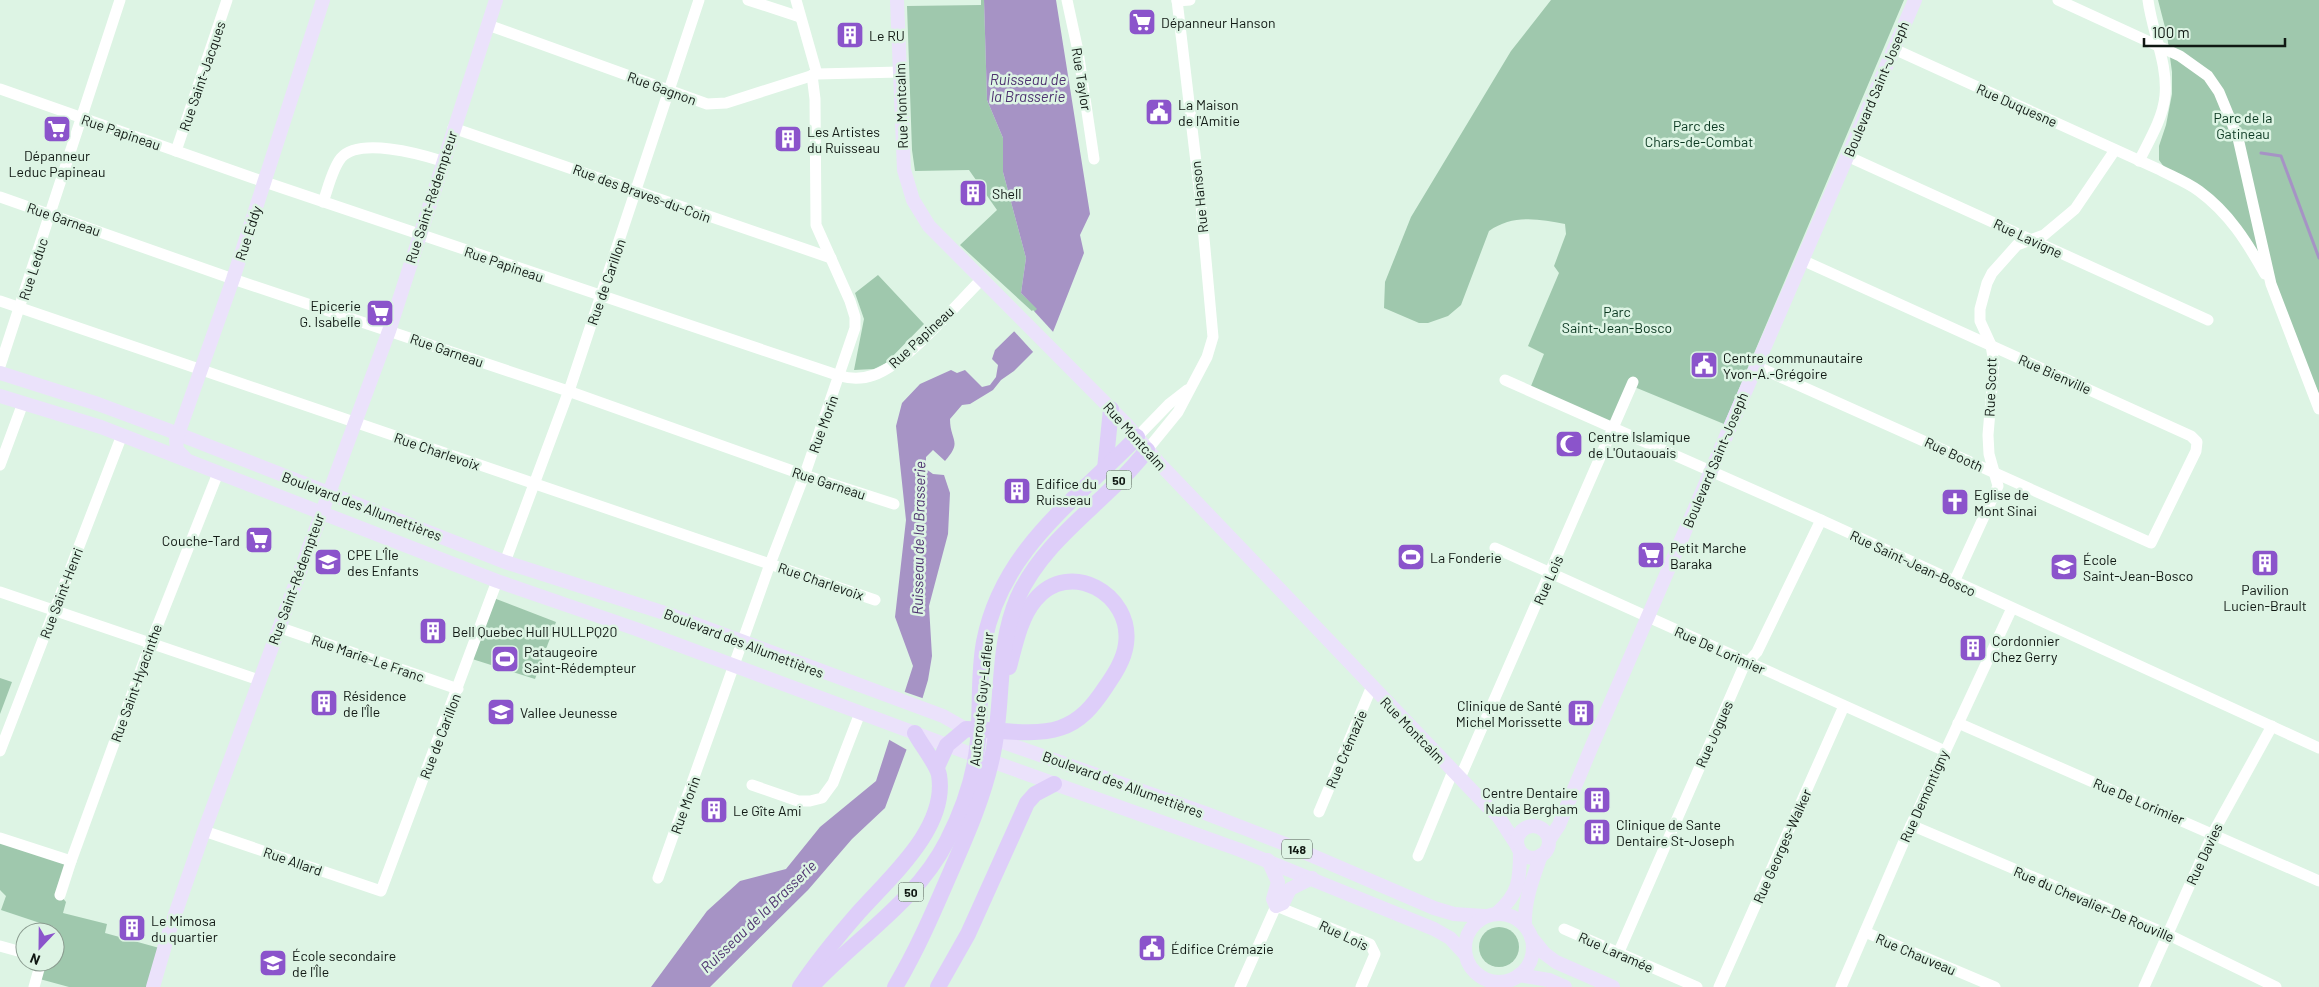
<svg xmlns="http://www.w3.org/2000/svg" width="2319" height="987" font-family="Barlow,sans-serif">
<rect width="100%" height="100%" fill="#ddf4e4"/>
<g fill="#9fc8ad">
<polygon points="981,0 984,0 987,100 1003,138 1003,172 1026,258 1021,293 1038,309 1034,313 960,245 997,210 969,170 915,171 912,150 907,6 981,5"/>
<path d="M1551,0H1904L1724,424L1632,386L1613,430L1529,391L1544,354L1528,346L1559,273L1554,266L1566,234L1565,224C1539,219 1513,214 1489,231L1461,305L1448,316L1428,323H1419L1384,308L1385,282L1411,217L1511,51Z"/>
<polygon points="2158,0 2319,0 2319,394 2252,242 2164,167 2159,160 2159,146 2166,125 2172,94 2172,72 2167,35"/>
<polygon points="878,275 924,324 886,363 874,369 854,370 864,319 855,293"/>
<polygon points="491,597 556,622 535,679 469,658"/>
<polygon points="0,678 12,682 0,714"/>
<polygon points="0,835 71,858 60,895 66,902 63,913 107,924 105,933 163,949 153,987 69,987 36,978 41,962 55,962 55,932 43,924 1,910 6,896 0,890"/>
<circle cx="1499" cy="947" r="20"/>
</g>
<g fill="#a693c5">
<path d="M984,0H1056L1090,214L1080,235L1084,253L1053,332L1014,371L1001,380L993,390L970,404L962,405L950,419C950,441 963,441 945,461L933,450L926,457V469L933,474L944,475L950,493L948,534L929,606L932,656L928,680L909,743L885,808L852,839L808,890L710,987H651L707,911L740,881L786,869L820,827L876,781L913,666L895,617L906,520L896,426L902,403L920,384L951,370L957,373L965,370L982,387L990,385L996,377L998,365L992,359L995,350L1037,309L1021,293L1026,258L1003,172V138L987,100Z"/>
<polygon points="495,649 518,657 514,669 491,661"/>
</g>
<g fill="#ddf4e4">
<polygon points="1033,310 1055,334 1035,354 1013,330"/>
<polygon points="902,691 925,699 909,751 886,738"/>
</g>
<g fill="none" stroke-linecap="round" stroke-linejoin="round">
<polyline stroke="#a693c5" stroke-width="3" points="2261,153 2281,156 2319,258"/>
<g stroke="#fff" stroke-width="11">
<polyline points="748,0 800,17"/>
<polyline points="796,0 817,74"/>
<polyline points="1067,0 1078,51 1094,159"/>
<polyline points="2058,0 2180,56 2208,76 2219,92 2238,138 2271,284 2319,409"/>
<polyline points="1177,1 1190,0"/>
<polyline points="488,25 707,104 726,103 817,74 900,72"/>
<path d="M1894,49L2158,169C2171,176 2187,182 2199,191C2229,213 2247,242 2265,274"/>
<path d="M0,89L253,178L840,376C851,379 863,379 874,375C905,365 956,305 981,280"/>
<polyline points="453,128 831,258"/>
<polyline points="176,151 227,0"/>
<polyline points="1847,156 2208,320"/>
<path d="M2139,161C2149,141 2163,118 2165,96C2168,63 2152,32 2148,0"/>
<polyline points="0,197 233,279 568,391 804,475 894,504"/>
<path d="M323,202C328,189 332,169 341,158C359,137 420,154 442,161"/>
<polyline points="0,301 875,600"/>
<polyline points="0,366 120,0"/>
<polyline points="1756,366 2151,543 2196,451 2197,442 2191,436 1802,260"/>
<polyline points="1505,380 1821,520 2319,748"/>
<polyline points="1137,437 1169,404 1187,390"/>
<polyline points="1147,450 1178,412 1207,357 1213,337 1201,205 1177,0"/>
<polyline points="0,465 23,403"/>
<polyline points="1495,548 1945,751"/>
<polyline points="505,562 571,385 699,0"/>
<polyline points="1954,582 1998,486 1989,454 1988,435 1994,363 1991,345 1980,321 1980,309 1987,283 1992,273 2017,245 2044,235 2075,209 2115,150"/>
<polyline points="0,592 259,680"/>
<polyline points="278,627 458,689"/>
<polyline points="1958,723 2319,881"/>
<polyline points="0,751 122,435"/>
<polyline points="1460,778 1633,382"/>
<polyline points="752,785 798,801 810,801 822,798 833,783 860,713"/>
<polyline points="1319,812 1372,686"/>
<polyline points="1911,825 2167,934 2276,987"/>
<polyline points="204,831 381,891 497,581"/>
<polyline points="0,838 71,861"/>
<polyline points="1418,856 1453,771"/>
<polyline points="658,878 770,564 807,468 855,328 855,317 850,301 816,225 815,99 812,75"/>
<polyline points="60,895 71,861 151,642 218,473"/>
<polyline points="1564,929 1697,987"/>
<polyline points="49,932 50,931"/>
<polyline points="1865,932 1995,987"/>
<polyline points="0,946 25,953"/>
<polyline points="1618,954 1743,668 1757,652 1821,520"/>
<polyline points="34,987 41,962"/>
<polyline points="1240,987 1276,906 1370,944 1375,954 1361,987"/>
<polyline points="1719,987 1844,706"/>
<polyline points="1841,987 1911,825 2012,608"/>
<polyline points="2144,987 2213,833 2272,726"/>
</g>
<g stroke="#ebe2fb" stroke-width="14">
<polyline points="897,0 904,170 913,200 929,226 1127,425 1158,462 1485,804 1498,816 1518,847"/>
<polyline points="0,373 98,404 168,430 505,562 674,616 943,716 966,729 1205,813 1285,844 1434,908 1454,914 1484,916"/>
<polyline points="0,396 101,427 497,581 636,629 963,751 1240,850 1434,929 1450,938 1464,953"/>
<polyline points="185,458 177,450 176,440 233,279 323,0"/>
<circle cx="1533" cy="842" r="16"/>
<polyline points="1549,840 1559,825 1591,748 1915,0"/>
<polyline points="1268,860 1278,882 1273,899 1276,906 1283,903 1290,889 1312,878"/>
<path d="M1497,913C1519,894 1520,880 1520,852"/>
<circle cx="1499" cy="948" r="34"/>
<path d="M1525,925C1524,900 1533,879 1541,855"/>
<polyline points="1531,937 1544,953 1556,962 1613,987"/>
<polyline points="1519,975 1549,980 1565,987"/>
<polyline points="153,987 169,932 204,831 389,331 496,0"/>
</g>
<g stroke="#decef9" stroke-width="16">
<polyline points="1105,469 1111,409"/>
<path d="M937,767L947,745L966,729C995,729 1033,737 1060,728C1081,721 1093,706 1105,688C1114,675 1124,660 1126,644C1133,594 1069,558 1035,600C1020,618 1015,645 1009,667"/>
<path d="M800,987C818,960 838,936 859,912C890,877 948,828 939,775C937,764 921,745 915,733"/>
<path d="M811,987C856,938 916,902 947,841C963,810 975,776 978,740C981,708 978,675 984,642C1002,549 1075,501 1137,437"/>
<path d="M895,987C916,952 932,915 948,878C966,837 984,797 993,753C1004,701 996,648 1018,597C1046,536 1107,502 1147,450"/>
<polyline points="938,987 968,934 1027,803 1035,794 1054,784"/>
</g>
</g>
<defs>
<symbol id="supermarket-square" viewBox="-11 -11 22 22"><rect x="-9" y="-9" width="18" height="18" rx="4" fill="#8b54cb" stroke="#ddf4e4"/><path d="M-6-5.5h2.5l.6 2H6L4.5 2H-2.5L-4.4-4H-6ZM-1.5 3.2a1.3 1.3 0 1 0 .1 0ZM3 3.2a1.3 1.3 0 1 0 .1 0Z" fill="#fff"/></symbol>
<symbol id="building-square" viewBox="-11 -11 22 22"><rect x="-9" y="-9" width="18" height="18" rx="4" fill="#8b54cb" stroke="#ddf4e4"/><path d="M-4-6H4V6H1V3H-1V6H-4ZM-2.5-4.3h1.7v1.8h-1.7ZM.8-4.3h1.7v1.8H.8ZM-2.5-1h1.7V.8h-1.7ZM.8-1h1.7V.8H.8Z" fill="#fff"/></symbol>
<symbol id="civic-square" viewBox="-11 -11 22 22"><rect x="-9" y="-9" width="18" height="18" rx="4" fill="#8b54cb" stroke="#ddf4e4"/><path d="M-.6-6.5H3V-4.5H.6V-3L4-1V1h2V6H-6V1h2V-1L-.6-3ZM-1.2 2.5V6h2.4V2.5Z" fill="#fff"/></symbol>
<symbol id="mosque-square" viewBox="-11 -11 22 22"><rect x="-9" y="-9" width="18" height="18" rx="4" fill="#8b54cb" stroke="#ddf4e4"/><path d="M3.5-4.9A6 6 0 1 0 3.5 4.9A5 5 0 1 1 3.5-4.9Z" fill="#fff"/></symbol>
<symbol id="church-square" viewBox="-11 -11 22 22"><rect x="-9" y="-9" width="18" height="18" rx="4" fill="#8b54cb" stroke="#ddf4e4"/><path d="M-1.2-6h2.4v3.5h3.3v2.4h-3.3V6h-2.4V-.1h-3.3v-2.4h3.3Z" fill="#fff"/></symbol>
<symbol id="stadium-square" viewBox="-11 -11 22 22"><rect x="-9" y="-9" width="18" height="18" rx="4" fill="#8b54cb" stroke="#ddf4e4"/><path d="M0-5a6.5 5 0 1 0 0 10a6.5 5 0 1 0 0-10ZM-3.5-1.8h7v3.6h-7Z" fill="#fff"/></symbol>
<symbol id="school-square" viewBox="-11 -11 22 22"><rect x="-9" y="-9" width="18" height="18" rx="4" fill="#8b54cb" stroke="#ddf4e4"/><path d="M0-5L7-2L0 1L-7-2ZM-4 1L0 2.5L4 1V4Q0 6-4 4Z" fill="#fff"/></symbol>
</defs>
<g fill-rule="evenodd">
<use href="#supermarket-square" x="1126" y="6" width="32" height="32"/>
<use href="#building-square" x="834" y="19" width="32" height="32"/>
<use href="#civic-square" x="1143" y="96" width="32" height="32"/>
<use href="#supermarket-square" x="41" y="113" width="32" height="32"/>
<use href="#building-square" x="772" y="123" width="32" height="32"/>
<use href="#building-square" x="957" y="177" width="32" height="32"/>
<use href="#supermarket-square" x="364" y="297" width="32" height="32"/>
<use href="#civic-square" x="1688" y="349" width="32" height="32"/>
<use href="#mosque-square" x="1553" y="428" width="32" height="32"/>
<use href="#building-square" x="1001" y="475" width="32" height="32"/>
<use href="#church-square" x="1939" y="486" width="32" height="32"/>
<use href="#supermarket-square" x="243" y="524" width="32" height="32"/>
<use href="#supermarket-square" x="1635" y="539" width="32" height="32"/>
<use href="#stadium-square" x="1395" y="541" width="32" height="32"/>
<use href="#school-square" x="312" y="546" width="32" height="32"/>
<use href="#building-square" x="2249" y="547" width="32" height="32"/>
<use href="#school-square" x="2048" y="551" width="32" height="32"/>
<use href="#building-square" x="417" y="615" width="32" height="32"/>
<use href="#building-square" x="1957" y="632" width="32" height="32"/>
<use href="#stadium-square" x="489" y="643" width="32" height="32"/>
<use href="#building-square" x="308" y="687" width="32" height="32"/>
<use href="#school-square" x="485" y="696" width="32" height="32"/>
<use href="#building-square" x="1565" y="697" width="32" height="32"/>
<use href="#building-square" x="1581" y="784" width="32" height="32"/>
<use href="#building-square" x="698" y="794" width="32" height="32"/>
<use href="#building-square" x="1581" y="816" width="32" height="32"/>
<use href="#building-square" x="116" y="912" width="32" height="32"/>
<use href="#civic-square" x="1136" y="932" width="32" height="32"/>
<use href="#school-square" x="257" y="947" width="32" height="32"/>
</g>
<g text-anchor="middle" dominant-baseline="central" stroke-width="5" stroke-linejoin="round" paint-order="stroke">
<g fill="#ddf4e4" stroke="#4e5a52" stroke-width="1">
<rect x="1106.5" y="470.5" width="25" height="19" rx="4"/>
<rect x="1282" y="839.5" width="30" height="19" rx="4"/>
<rect x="898.5" y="882.5" width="25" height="19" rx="4"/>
</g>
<g font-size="12" font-weight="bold" fill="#101813">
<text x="1119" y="480">50</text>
<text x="1297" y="849">148</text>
<text x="911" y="892">50</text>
</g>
<g font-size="14" fill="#101813" stroke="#ddf4e4" text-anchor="start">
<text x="1161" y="22">Dépanneur Hanson</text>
<text x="869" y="35">Le RU</text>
<text x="1178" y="104">La Maison<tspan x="1178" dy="16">de l'Amitie</tspan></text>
<text x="807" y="131">Les Artistes<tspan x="807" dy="16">du Ruisseau</tspan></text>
<text x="57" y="155" text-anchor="middle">Dépanneur<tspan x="57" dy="16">Leduc Papineau</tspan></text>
<text x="992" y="193">Shell</text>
<text x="361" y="305" text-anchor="end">Epicerie<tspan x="361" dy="16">G. Isabelle</tspan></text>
<text x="1723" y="357">Centre communautaire<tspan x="1723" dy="16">Yvon-A.-Grégoire</tspan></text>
<text x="1588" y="436">Centre Islamique<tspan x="1588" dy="16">de L'Outaouais</tspan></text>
<text x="1036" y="483">Edifice du<tspan x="1036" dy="16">Ruisseau</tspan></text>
<text x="1974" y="494">Eglise de<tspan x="1974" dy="16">Mont Sinai</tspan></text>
<text x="240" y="540" text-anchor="end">Couche-Tard</text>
<text x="1670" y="547">Petit Marche<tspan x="1670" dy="16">Baraka</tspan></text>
<text x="347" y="554">CPE L'Île<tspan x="347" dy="16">des Enfants</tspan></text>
<text x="1430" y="557">La Fonderie</text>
<text x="2083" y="559">École<tspan x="2083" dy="16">Saint-Jean-Bosco</tspan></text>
<text x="2265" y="589" text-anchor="middle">Pavilion<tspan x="2265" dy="16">Lucien-Brault</tspan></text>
<text x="452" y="631">Bell Quebec Hull HULLPQ20</text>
<text x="1992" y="640">Cordonnier<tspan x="1992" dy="16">Chez Gerry</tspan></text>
<text x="524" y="651">Pataugeoire<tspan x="524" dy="16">Saint-Rédempteur</tspan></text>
<text x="343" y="695">Résidence<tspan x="343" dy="16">de l'Île</tspan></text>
<text x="1562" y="705" text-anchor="end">Clinique de Santé<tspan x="1562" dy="16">Michel Morissette</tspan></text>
<text x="520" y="712">Vallee Jeunesse</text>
<text x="1578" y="792" text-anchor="end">Centre Dentaire<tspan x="1578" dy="16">Nadia Bergham</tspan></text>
<text x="733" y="810">Le Gîte Ami</text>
<text x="1616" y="824">Clinique de Sante<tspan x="1616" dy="16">Dentaire St-Joseph</tspan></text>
<text x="151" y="920">Le Mimosa<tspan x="151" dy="16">du quartier</tspan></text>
<text x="1171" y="948">Édifice Crémazie</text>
<text x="292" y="955">École secondaire<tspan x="292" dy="16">de l'Île</tspan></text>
</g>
<g font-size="14" fill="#101813" stroke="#ddf4e4">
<text transform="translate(202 76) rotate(-71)">Rue Saint-Jacques</text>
<text transform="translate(1082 79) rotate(81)">Rue Taylor</text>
<text transform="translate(662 88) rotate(20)">Rue Gagnon</text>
<text transform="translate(1876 89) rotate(-67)">Boulevard Saint-Joseph</text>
<text transform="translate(2017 105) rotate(24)">Rue Duquesne</text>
<text transform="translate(901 106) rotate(-92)">Rue Montcalm</text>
<text transform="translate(121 132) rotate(19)">Rue Papineau</text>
<text transform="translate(642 193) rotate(20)">Rue des Braves-du-Coin</text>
<text transform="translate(431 197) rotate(-72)">Rue Saint-Rédempteur</text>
<text transform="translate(1199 197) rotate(-96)">Rue Hanson</text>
<text transform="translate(64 219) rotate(19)">Rue Garneau</text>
<text transform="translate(248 233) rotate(-72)">Rue Eddy</text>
<text transform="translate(2028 238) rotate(25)">Rue Lavigne</text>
<text transform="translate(504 264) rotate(19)">Rue Papineau</text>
<text transform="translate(33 269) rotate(-72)">Rue Leduc</text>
<text transform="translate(606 282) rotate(-71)">Rue de Carillon</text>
<text transform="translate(921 337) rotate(-43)">Rue Papineau</text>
<text transform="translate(447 350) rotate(19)">Rue Garneau</text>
<text transform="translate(2055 374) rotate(24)">Rue Bienville</text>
<text transform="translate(1990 387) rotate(-88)">Rue Scott</text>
<text transform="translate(823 424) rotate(-70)">Rue Morin</text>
<text transform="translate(1135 436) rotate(48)">Rue Montcalm</text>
<text transform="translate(437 451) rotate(19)">Rue Charlevoix</text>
<text transform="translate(1954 454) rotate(25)">Rue Booth</text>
<text transform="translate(1715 460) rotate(-67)">Boulevard Saint-Joseph</text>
<text transform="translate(829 483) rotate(18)">Rue Garneau</text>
<text transform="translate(362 506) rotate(21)">Boulevard des Allumettières</text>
<text transform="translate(1913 563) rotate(25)">Rue Saint-Jean-Bosco</text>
<text transform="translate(296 579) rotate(-70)">Rue Saint-Rédempteur</text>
<text transform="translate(1548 580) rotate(-66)">Rue Lois</text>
<text transform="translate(821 581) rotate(19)">Rue Charlevoix</text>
<text transform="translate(61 593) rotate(-69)">Rue Saint-Henri</text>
<text transform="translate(744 643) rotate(21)">Boulevard des Allumettières</text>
<text transform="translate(1720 650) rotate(24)">Rue De Lorimier</text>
<text transform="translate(368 658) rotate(19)">Rue Marie-Le Franc</text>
<text transform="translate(136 683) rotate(-70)">Rue Saint-Hyacinthe</text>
<text transform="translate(981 699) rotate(-84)">Autoroute Guy-Lafleur</text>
<text transform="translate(1413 730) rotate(46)">Rue Montcalm</text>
<text transform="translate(1714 734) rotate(-66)">Rue Jogues</text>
<text transform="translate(440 736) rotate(-69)">Rue de Carillon</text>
<text transform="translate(1346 749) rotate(-67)">Rue Crémazie</text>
<text transform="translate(1123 784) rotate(20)">Boulevard des Allumettières</text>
<text transform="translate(1924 796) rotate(-66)">Rue Demontigny</text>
<text transform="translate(2139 801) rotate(23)">Rue De Lorimier</text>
<text transform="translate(685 805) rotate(-70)">Rue Morin</text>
<text transform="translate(1782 846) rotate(-66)">Rue Georges-Walker</text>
<text transform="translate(2204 854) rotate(-65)">Rue Davies</text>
<text transform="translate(293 861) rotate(19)">Rue Allard</text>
<text transform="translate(2094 904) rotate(23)">Rue du Chevalier-De Rouville</text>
<text transform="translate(1344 935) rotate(25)">Rue Lois</text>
<text transform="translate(1616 952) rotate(24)">Rue Laramée</text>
<text transform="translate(1916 954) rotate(23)">Rue Chauveau</text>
</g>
<g font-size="14" fill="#09361f" stroke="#ddf4e4">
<text x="2243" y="117">Parc de la<tspan x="2243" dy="16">Gatineau</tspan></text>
<text x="1699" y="125">Parc des<tspan x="1699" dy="16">Chars-de-Combat</tspan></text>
<text x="1617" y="311">Parc<tspan x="1617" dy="16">Saint-Jean-Bosco</tspan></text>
</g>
<g font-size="15" font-style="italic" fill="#4d316f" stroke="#ddf4e4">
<text x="1028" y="79">Ruisseau de<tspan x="1028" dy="17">la Brasserie</tspan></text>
<text transform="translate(918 538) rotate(-89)">Ruisseau de la Brasserie</text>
<text transform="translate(758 916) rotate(-44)">Ruisseau de la Brasserie</text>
</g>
</g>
<g transform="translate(40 947) rotate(202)"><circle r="24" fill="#ddf4e4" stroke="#8b9c90"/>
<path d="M0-4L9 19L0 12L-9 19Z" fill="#8b54cb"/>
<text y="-8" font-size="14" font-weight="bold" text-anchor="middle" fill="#101813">N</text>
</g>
<path d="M2144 38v8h141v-8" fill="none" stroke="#101813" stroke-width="2.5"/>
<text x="2152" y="38" font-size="15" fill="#101813" stroke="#ddf4e4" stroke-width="4" paint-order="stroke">100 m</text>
</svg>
